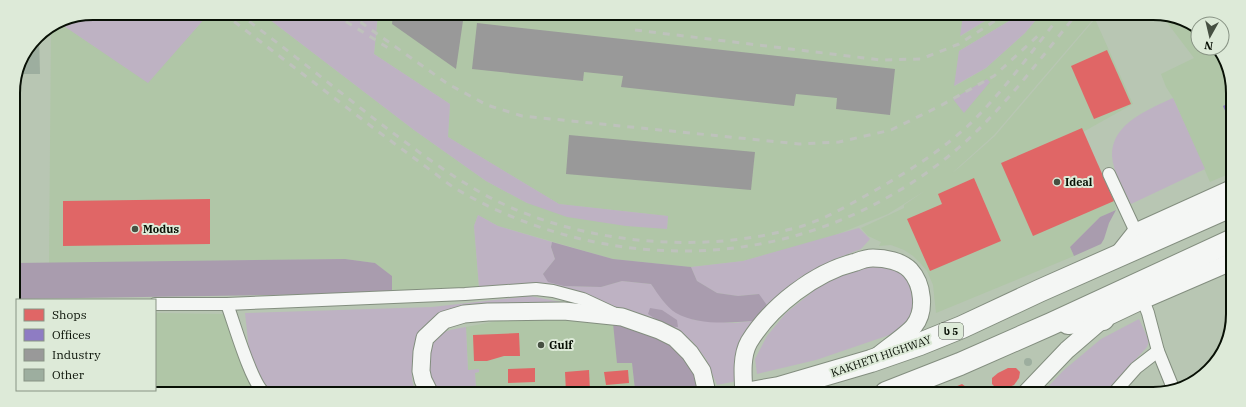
<svg xmlns="http://www.w3.org/2000/svg" width="1246" height="407" font-family="'IBM Plex Serif','Noto Sans Georgian',serif">
<rect width="100%" height="100%" fill="#b8c6b3"/>
<g fill="#b0c6a7">
<polygon points="200,13 261,13 414,130 486,181 527,203 667,229 668,216 559,204 448,137 450,104 374,54 378,14 963,15 961,36 995,15 1015,15 1009,21 959,51 955,86 986,68 1025,33 1040,15 1096,16 994,135 952,173 961,166 995,136 1095,19 1133,104 1083,132 1114,201 1116,210 1100,217 1070,247 1074,256 936,313 933,285 927,271 921,264 913,256 904,250 891,245 879,246 881,242 868,236 861,228 904,208 904,205 926,190 888,214 828,238 743,261 691,267 613,259 498,226 478,215 474,226 479,287 450,291 392,293 392,276 375,263 345,259 49,263 51,27 58,22 148,82 206,17"/>
<polygon points="1162,16 1174,16 1198,31 1198,48 1217,48 1231,78 1231,173 1210,182 1173,98 1166,87 1161,74 1194,58"/>
<polygon points="155,313 225,314 253,389 256,392 72,391 70,390 155,390"/>
<polygon points="559,320 613,323 632,363 635,390 646,393 479,392 479,388 476,388 475,373 479,372 468,370 466,327 498,321"/>
</g>
<g fill="#beb2c3">
<polygon points="93,13 200,13 206,17 148,83 58,22 63,19"/>
<polygon points="261,13 378,14 374,54 450,104 448,137 559,204 668,216 667,229 626,226 567,217 527,203 486,181 414,130"/>
<polygon points="963,15 995,15 960,36"/>
<polygon points="1015,15 1040,15 1025,33 986,68 954,86 959,51 1009,21"/>
<polygon points="987,79 990,82 964,113 953,99"/>
<path d="M1173,98L1205,169L1131,204C1124,190 1113,172 1112,156C1111,123 1150,109 1173,98Z"/>
<polygon points="478,215 498,226 552,242 551,247 555,259 543,274 564,286 601,287 622,281 651,284 666,304 694,320 735,323 760,320 737,381 717,385 706,359 692,341 657,324 618,310 505,285 479,287 474,226"/>
<polygon points="859,228 870,239 861,249 835,259 799,278 769,308 758,294 738,296 717,293 697,281 691,267 743,261"/>
<polygon points="871,266 892,267 907,279 913,295 914,315 907,329 816,360 757,374 755,359 767,336 786,313 821,285 850,271"/>
<path d="M530,296L571,304L445,314C436,328 421,347 414,362C410,369 412,385 416,392H273L263,385L249,350L245,313L432,307Z"/>
<polygon points="1139,319 1149,341 1147,347 1104,394 1041,394 1064,370 1101,339"/>
<path d="M466,327L468,370L479,369V372L475,373L476,387H479V392H438C433,386 431,381 429,372C424,354 429,339 447,331C453,329 460,328 466,327Z"/>
</g>
<g fill="#a99cae">
<polygon points="1116,210 1109,223 1104,239 1101,244 1074,256 1070,247 1100,217"/>
<path d="M552,242L613,259L691,267L697,281L717,293L738,296L759,294L769,308L760,320C735,323 698,326 676,313C666,307 658,294 651,284L622,281L601,287L564,286L548,282L543,274L555,259L551,247Z"/>
<polygon points="345,259 375,263 392,276 392,293 14,299 14,263"/>
<path d="M650,308L662,310L677,320L678,327C667,327 657,320 648,314Z"/>
<path d="M613,323L673,342L694,371L698,389C678,394 656,395 635,390L632,363H617Z"/>
</g>
<g fill="#e06666">
<polygon points="1107,50 1131,104 1094,119 1071,66"/>
<polygon points="1082,128 1114,201 1033,236 1001,163"/>
<polygon points="974,178 1001,241 930,271 907,219 942,204 938,194"/>
<polygon points="210,199 210,244 63,246 63,201"/>
<polygon points="519,333 520,356 504,356 487,361 474,361 473,335"/>
<polygon points="535,368 535,382 508,383 508,369"/>
<polygon points="1008,368 1016,368 1020,372 1019,378 1014,385 1004,389 996,388 992,384 992,378 998,373"/>
<polygon points="589,370 590,392 566,392 565,372"/>
<polygon points="628,370 629,383 606,385 604,372"/>
<polygon points="962,384 974,393 958,393 955,387"/>
</g>
<polygon fill="#8e7cc3" points="1231,102 1231,124 1223,106"/>
<g fill="#999">
<polygon points="393,14 464,14 456,69 392,24"/>
<polygon points="477,23 895,69 890,115 836,109 837,98 796,94 794,106 621,87 623,76 584,72 583,81 472,69"/>
<polygon points="569,135 755,152 751,190 566,174"/>
</g>
<g fill="#9dae9f">
<polygon points="39,35 40,74 17,74 21,58 37,36"/>
<circle cx="1028" cy="362" r="4"/>
</g>
<g fill="none" stroke-linecap="round" stroke-linejoin="round">
<defs>
<g id="street">
<polyline points="1109,174 1136,232"/>
<polyline points="1143,300 1148,313 1158,351 1173,388"/>
<polyline points="155,304 227,304 274,302 465,294 536,289 553,291 583,299 613,313"/>
<path d="M227,304C234,323 250,379 263,392"/>
<polyline points="14,305 17,305"/>
<polyline points="1113,394 1136,368 1158,351"/>
</g>
<g id="secondary">
<polyline points="1117,256 1136,232 1231,189"/>
<polyline points="429,392 423,380 421,371 422,352 425,338 444,320 464,314 488,312 564,311 622,317 659,330 675,338 690,353 702,371 707,393"/>
<path d="M744,393C743,377 741,356 749,342C771,306 815,272 856,262C861,260 868,258 873,258C885,258 901,261 910,270C923,284 926,311 914,326C908,334 887,348 879,355"/>
<polyline points="1025,394 1067,350 1103,319 1143,300 1231,262"/>
</g>
<g id="highway">
<polyline points="1068,323 1103,319"/>
<polyline points="751,393 779,388 871,361 920,344 962,327 1039,291 1231,206"/>
<polyline points="886,393 960,364 1051,324 1231,241"/>
</g>
</defs>
<use href="#street" stroke="#838e7f" stroke-width="14"/>
<use href="#secondary" stroke="#838e7f" stroke-width="19"/>
<use href="#highway" stroke="#838e7f" stroke-width="24"/>
<use href="#street" stroke="#f4f6f4" stroke-width="12"/>
<use href="#secondary" stroke="#f4f6f4" stroke-width="17"/>
<use href="#highway" stroke="#f4f6f4" stroke-width="22"/>
<g stroke="#bec2bc" stroke-width="3" stroke-dasharray="7 7" stroke-linecap="butt">
<path d="M223,13C274,52 325,91 376,130C395,144 414,158 433,172C441,178 449,185 458,190C549,243 661,264 765,243C832,230 897,198 950,155C999,115 1036,64 1075,16"/>
<path d="M238,13C285,48 331,85 377,121C408,144 439,168 473,188C559,240 683,255 780,232C789,229 799,228 808,224C828,217 847,206 865,196C903,175 942,151 973,121C1005,89 1032,51 1060,16"/>
<polyline points="334,14 393,51"/>
<polyline points="349,14 448,84 487,105 522,116 799,144 839,142 891,130 940,106 994,76 1041,33"/>
<polyline points="635,30 881,60 921,59 959,44 1004,15"/>
</g>
</g>
<g fill="#465042" stroke="#ddead8" stroke-width="1.5">
<circle cx="1057" cy="182" r="4"/>
<circle cx="135" cy="229" r="4"/>
<circle cx="541" cy="345" r="4"/>
</g>
<g text-anchor="middle" dominant-baseline="central" stroke-width="4" stroke-linejoin="round" paint-order="stroke">
<rect fill="#ddead8" stroke="#485144" stroke-width="1" x="939" y="323" width="24" height="16" rx="3"/>
<g font-size="10" font-weight="bold" fill="#081005">
<text x="951" y="331">ს 5</text>
</g>
<g font-size="11" font-weight="bold" fill="#081005" stroke="#ddead8" text-anchor="start">
<text x="1065" y="182">Ideal</text>
<text x="143" y="229">Modus</text>
<text x="549" y="345">Gulf</text>
</g>
<g font-size="11" fill="#081005" stroke="#ddead8">
<text transform="translate(881 356) rotate(-19)">KAKHETI HIGHWAY</text>
</g>
</g>
<path d="M0 0H1246V407H0ZM93 20H1153A73 73 0 0 1 1226 93V314A73 73 0 0 1 1153 387H93A73 73 0 0 1 20 314V93A73 73 0 0 1 93 20Z" fill="#ddead8" fill-rule="evenodd"/>
<path fill="none" stroke="#081005" stroke-width="2" d="M93 20H1153A73 73 0 0 1 1226 93V314A73 73 0 0 1 1153 387H93A73 73 0 0 1 20 314V93A73 73 0 0 1 93 20Z"/>
<rect x="16" y="299" width="140" height="92" fill="#ddead8" stroke="#889384"/>
<rect x="24" y="309" width="20" height="12" fill="#e06666" stroke="#889384"/>
<text x="52" y="319" font-size="12" fill="#081005">Shops</text>
<rect x="24" y="329" width="20" height="12" fill="#8e7cc3" stroke="#889384"/>
<text x="52" y="339" font-size="12" fill="#081005">Offices</text>
<rect x="24" y="349" width="20" height="12" fill="#999999" stroke="#889384"/>
<text x="52" y="359" font-size="12" fill="#081005">Industry</text>
<rect x="24" y="369" width="20" height="12" fill="#9dae9f" stroke="#889384"/>
<text x="52" y="379" font-size="12" fill="#081005">Other</text>
<g transform="translate(1210 36) rotate(188)"><circle r="19" fill="#ddead8" stroke="#889384"/>
<path d="M0-3L7 15L0 10L-7 15Z" fill="#465042"/>
<text y="-6" font-size="11" font-weight="bold" text-anchor="middle" fill="#081005">N</text>
</g>
</svg>
